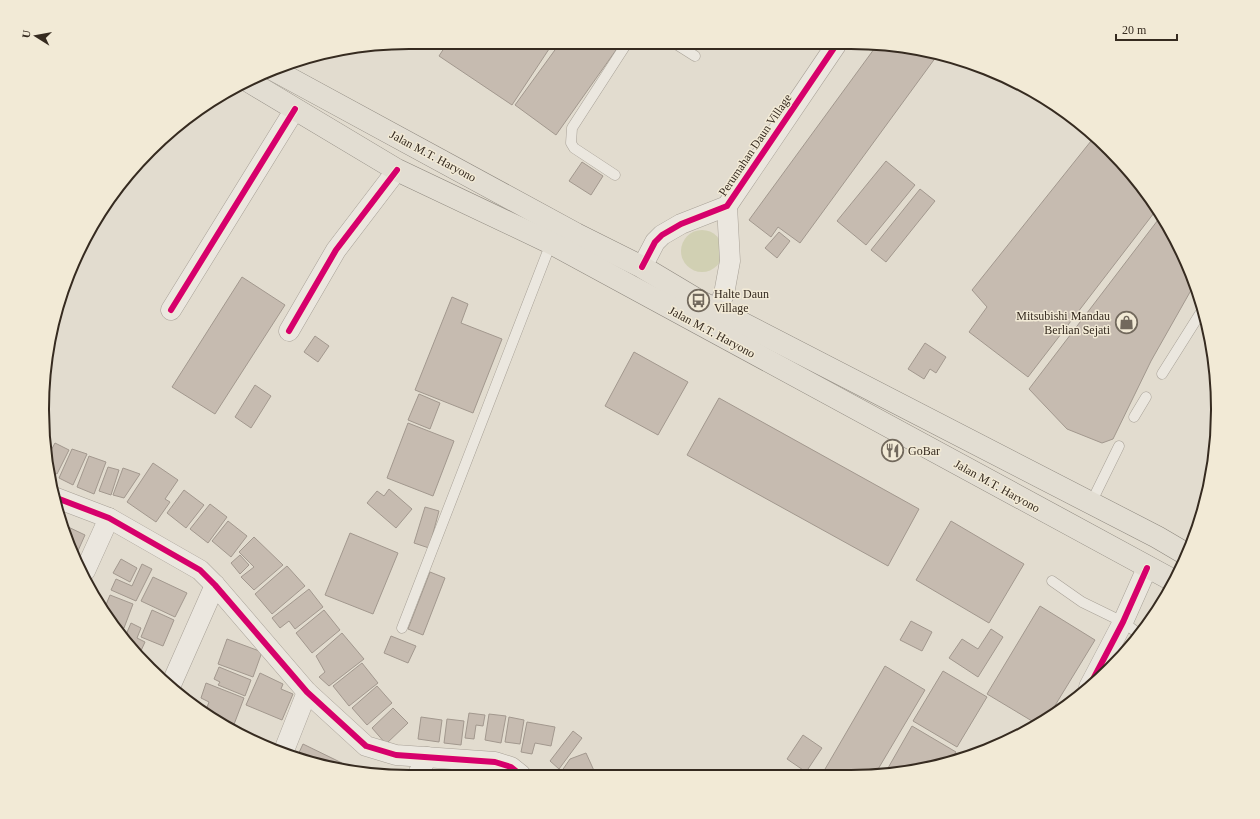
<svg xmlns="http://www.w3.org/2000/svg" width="1260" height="819" font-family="Georgia,serif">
<rect width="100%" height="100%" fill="#e2dccf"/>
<circle fill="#d1d0b3" cx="702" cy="251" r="21"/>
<g fill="#c6bbb0" stroke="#a2988e">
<polygon points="448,42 553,43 512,105 439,56"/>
<polygon points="560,43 621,43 556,135 515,105"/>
<polygon points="877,45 899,45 936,57 800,243 778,227 771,237 749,220"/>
<polygon points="1095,136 1142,186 1157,209 1028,377 969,332 987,307 972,290"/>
<polygon points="886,161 915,185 866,245 837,221"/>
<polygon points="582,162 603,176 591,195 569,181"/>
<polygon points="920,189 935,201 886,262 871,250"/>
<polygon points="1161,216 1180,247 1194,285 1151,361 1113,439 1102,443 1067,429 1029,389"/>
<polygon points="779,232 790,241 777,258 765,248"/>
<polygon points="242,277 285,305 215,414 172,387"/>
<polygon points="452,297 468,304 461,323 502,339 473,413 415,390"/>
<polygon points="315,336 329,346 318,362 304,352"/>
<polygon points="925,343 946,357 936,373 930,369 924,379 908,369"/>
<polygon points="634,352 688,382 658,435 605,406"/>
<polygon points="255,385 271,396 251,428 235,417"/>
<polygon points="419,394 440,403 430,429 408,420"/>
<polygon points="719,398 919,509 888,566 687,455"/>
<polygon points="408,423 454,441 433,496 387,478"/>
<polygon points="55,443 69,450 57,474 51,471 49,454"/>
<polygon points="72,449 87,454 73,485 59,478"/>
<polygon points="89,456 106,462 94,494 77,487"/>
<polygon points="153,463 178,480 165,499 170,502 156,522 127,502"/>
<polygon points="108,467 119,470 111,495 99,491"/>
<polygon points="123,468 140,474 124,498 113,495"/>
<polygon points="389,489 412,509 396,528 367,503 377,491 384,496"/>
<polygon points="184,490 204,505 186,528 167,513"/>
<polygon points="210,504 227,517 208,543 190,529"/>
<polygon points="425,507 439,511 429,548 414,543"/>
<polygon points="228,521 247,536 231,557 212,541"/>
<polygon points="951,521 1024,564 989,623 916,580"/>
<polygon points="64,525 85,535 77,553"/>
<polygon points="350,533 398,553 373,614 325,595"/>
<polygon points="254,537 283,565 254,590 241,577 254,567 239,552"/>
<polygon points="240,555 249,565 240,574 231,563"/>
<polygon points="121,559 137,568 130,582 113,573"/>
<polygon points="142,564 152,569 136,601 111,590 116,579 132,586"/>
<polygon points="287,566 305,586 272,614 255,594"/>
<polygon points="430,572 445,578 423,635 408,629"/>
<polygon points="153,577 187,593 175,617 141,601"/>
<polygon points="309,589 323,607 295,629 289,621 280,628 272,618"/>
<polygon points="110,595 133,604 124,628 113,624 103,612"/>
<polygon points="1040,606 1095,640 1048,717 1037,724 987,694"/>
<polygon points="152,610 174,620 163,646 141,637"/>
<polygon points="324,610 340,630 312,653 296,633"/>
<polygon points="911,621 932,632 922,651 900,640"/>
<polygon points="131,623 141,628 137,638 145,642 140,653 125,637"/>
<polygon points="991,629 1003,637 978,677 949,658 962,639 978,649"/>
<polygon points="342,633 364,659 329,686 319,677 325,672 316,656"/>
<polygon points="391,636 416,646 408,663 384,653"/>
<polygon points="227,639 262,652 253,677 218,664"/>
<polygon points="362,663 378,683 349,706 333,686"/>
<polygon points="885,666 925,690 874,776 821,776"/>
<polygon points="219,667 251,680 245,696 218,685 220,682 214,679"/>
<polygon points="943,671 987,697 957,747 913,721"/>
<polygon points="260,673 283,684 281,689 293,694 282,720 246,705"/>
<polygon points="206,683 244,698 233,727 206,710 209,702 201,698"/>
<polygon points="377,686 392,703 367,725 352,708"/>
<polygon points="393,708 408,723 386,744 372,728"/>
<polygon points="469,713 485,715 483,726 476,725 474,739 465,738"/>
<polygon points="489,714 506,716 501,743 485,740"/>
<polygon points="421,717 442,720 439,742 418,739"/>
<polygon points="509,717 524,720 520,744 505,742"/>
<polygon points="447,719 464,721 461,745 444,743"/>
<polygon points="527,722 555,727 551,746 535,743 532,754 521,752"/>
<polygon points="912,726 956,752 950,763 884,775"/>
<polygon points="573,731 582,738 559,769 550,761"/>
<polygon points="803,735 822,748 806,772 787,759"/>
<polygon points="303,744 342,763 340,768 297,757"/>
<polygon points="586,753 596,775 559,775 570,759"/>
<polygon points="465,767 482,774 462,774"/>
</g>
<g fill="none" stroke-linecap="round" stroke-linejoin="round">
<defs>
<g id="service">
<polyline points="676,44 695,56"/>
<polyline points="615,175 574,148 571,143 572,128 627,43"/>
<polyline points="1162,374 1203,309"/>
<polyline points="1134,417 1146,397"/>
<polyline points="1091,503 1119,446"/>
<polyline points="1052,581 1082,602 1123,622 1139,634"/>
<polyline points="402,628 551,243"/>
</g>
<g id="minor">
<polyline points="642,267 655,242 662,235 681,224 727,206 836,45"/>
<polyline points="171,310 295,109"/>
<polyline points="717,310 724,294 730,261 727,206"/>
<polyline points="289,331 336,250 397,170"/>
<polyline points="54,497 109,518 200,570 215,585 307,692 366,746 396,755 495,762 511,767 521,775"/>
<polyline points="85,571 109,518"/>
<polyline points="170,687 215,585"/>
<polyline points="1089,687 1123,622 1147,568"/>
<polyline points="283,753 307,692"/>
<polyline points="418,774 427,757"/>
</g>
<g id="primary">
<polyline points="274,70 576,234 642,267 699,301 1157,537 1186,554"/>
<polyline points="250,82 397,170 551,243 1174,581"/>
</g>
</defs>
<use href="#service" stroke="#a8a197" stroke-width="11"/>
<use href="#minor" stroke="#a8a197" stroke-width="21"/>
<use href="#primary" stroke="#8d877e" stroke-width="23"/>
<use href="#service" stroke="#ebe7df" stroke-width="10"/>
<use href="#minor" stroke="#ebe7df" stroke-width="20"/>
<use href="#primary" stroke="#e2ddd2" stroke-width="22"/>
<defs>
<g id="cycleway">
<polyline points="642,267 655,242 662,235 681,224 727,206 836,45"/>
<polyline points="171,310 295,109"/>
<polyline points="289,331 336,250 397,170"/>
<polyline points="54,497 109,518 200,570 215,585 307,692 366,746 396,755 495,762 511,767 521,775"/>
<polyline points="1089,687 1123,622 1147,568"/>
</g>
</defs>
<use href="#cycleway" stroke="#f2ead6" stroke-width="8"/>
<use href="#cycleway" stroke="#d6006c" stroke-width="6"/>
</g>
<defs>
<symbol id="bus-ring" viewBox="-11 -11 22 22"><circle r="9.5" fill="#f2ead6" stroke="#72695d" stroke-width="1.5"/><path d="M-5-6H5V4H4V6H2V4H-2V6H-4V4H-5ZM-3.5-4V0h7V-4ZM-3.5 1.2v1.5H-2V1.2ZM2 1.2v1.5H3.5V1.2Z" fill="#72695d"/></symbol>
<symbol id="shop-ring" viewBox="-11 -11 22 22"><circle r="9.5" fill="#f2ead6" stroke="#72695d" stroke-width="1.5"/><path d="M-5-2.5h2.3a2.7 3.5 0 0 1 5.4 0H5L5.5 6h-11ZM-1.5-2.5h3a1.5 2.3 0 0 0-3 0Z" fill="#72695d"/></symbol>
<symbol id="restaurant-ring" viewBox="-11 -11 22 22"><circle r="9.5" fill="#f2ead6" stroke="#72695d" stroke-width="1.5"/><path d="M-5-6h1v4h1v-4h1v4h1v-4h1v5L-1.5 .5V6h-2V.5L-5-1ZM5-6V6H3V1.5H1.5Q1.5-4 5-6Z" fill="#72695d"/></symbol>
</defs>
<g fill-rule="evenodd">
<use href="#bus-ring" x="686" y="288" width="25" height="25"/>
<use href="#shop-ring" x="1114" y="310" width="25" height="25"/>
<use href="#restaurant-ring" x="880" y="438" width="25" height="25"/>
</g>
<g text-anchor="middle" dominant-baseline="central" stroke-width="3" stroke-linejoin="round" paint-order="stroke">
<g font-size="12" fill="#362b20" stroke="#f2ead6">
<text transform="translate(755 145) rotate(-56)">Perumahan Daun Village</text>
<text transform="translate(433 156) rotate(28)">Jalan M.T. Haryono</text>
<text transform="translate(712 332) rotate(28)">Jalan M.T. Haryono</text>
<text transform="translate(997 486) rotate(29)">Jalan M.T. Haryono</text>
</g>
<g font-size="12" fill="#362b20" stroke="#f2ead6" text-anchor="start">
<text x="714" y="294">Halte Daun<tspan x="714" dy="14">Village</tspan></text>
<text x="1110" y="316" text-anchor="end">Mitsubishi Mandau<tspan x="1110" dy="14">Berlian Sejati</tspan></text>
<text x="908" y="451">GoBar</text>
</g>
</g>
<path d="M0 0H1260V819H0ZM409 49H851A360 360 0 0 1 1211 409V410A360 360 0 0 1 851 770H409A360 360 0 0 1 49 410V409A360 360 0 0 1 409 49Z" fill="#f2ead6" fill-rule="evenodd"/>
<path fill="none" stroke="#362b20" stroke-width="2" d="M409 49H851A360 360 0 0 1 1211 409V410A360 360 0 0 1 851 770H409A360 360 0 0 1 49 410V409A360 360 0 0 1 409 49Z"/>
<g transform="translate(36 36) rotate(281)" stroke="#f2ead6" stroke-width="3" paint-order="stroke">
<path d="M0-3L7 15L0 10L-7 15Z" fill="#362b20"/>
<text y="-6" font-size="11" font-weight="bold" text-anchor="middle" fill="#362b20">U</text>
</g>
<path d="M1116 34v6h61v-6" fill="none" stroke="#362b20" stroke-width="2"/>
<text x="1122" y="34" font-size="12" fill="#362b20" stroke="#f2ead6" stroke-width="3" paint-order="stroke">20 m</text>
</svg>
